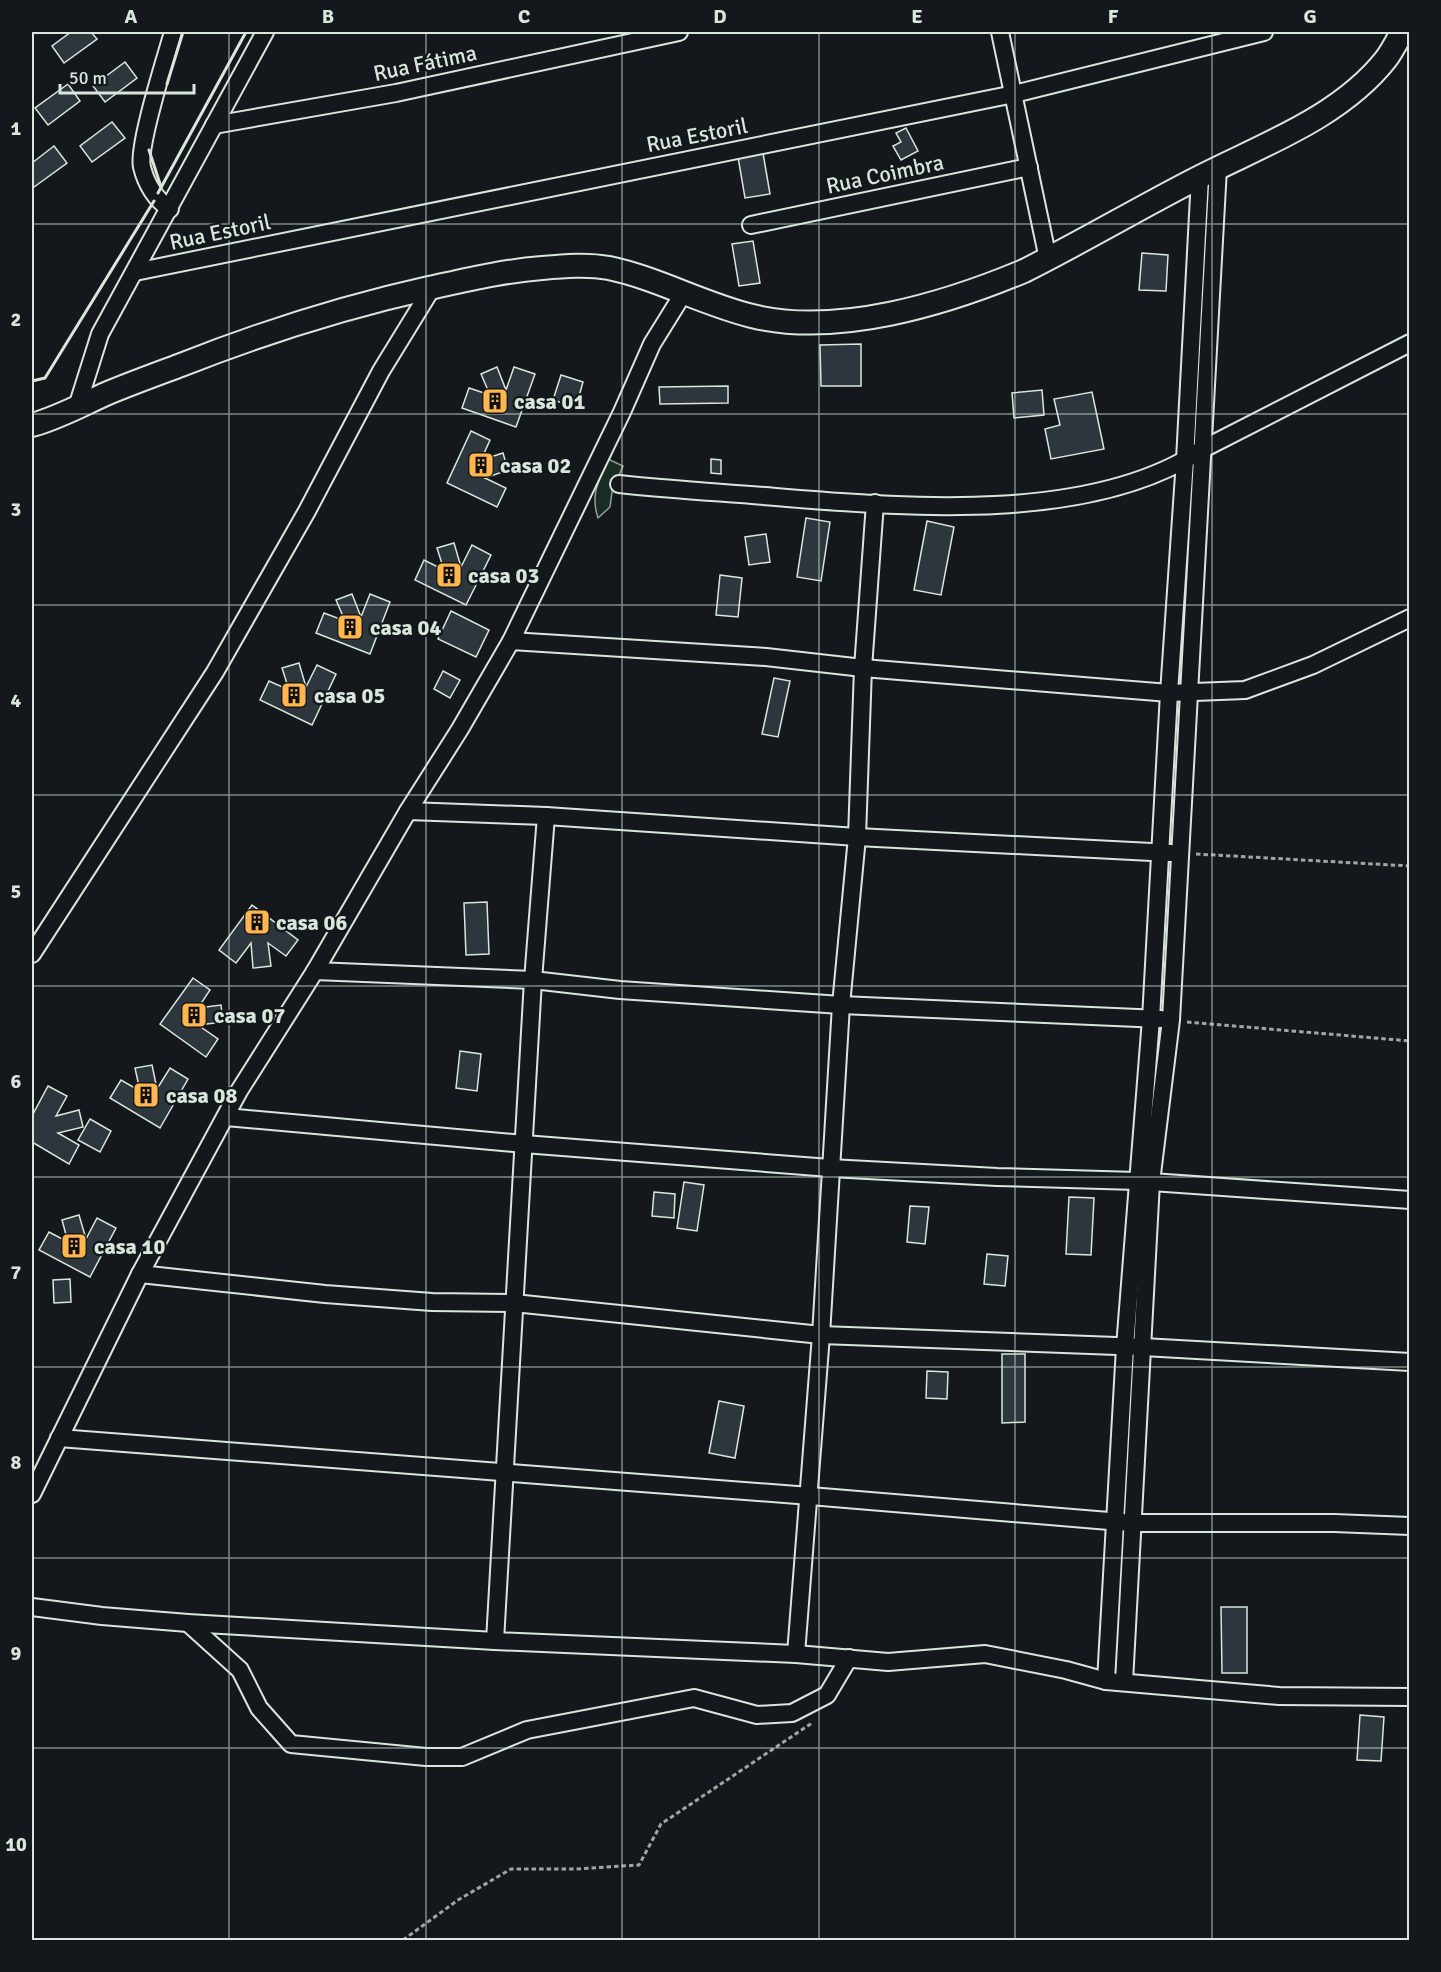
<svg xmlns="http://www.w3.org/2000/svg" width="1441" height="1972" font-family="Signika,sans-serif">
<rect width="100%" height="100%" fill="#14181c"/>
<path fill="#1a2d24" stroke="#939e99" stroke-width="1.5" d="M608,459L623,466L612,492L610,507L598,518C590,494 599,481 608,459Z"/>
<g fill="#2c363c" stroke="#d8e6dc" stroke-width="1.5">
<polygon points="71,32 91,32 97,39 64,63 52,46"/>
<polygon points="125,62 137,78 105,102 93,86"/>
<polygon points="68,84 80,101 48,125 35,108"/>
<polygon points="112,122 125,138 92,162 80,146"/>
<polygon points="906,128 918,151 901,160 893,146 901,142 896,133"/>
<polygon points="54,146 67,163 34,187 32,184 32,163"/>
<polygon points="763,153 770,194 745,198 738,157"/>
<polygon points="753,241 760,283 739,286 732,244"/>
<polygon points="1142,253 1168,255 1166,291 1139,290"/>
<polygon points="861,344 861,386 821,386 820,345"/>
<polygon points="497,367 506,390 514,367 535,374 516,427 462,408 469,388 490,395 481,374"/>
<polygon points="561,375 583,382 576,407 553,400"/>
<polygon points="728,386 728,403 660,404 659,387"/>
<polygon points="1042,390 1044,415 1014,418 1012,393"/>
<polygon points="1092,392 1104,449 1051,459 1045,429 1060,425 1054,399"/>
<polygon points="471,431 490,440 481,460 503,453 508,470 485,478 506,488 497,507 447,483"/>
<polygon points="711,459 721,460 721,474 711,473"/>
<polygon points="806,518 830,522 821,581 797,577"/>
<polygon points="927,521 954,527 941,595 914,590"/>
<polygon points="766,534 770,562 749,565 745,537"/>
<polygon points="454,543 461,567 472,545 491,555 466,605 415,580 424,560 444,570 437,548"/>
<polygon points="720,575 742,578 738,617 716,615"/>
<polygon points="352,594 361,617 370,594 390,602 370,654 316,633 324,613 345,621 336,600"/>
<polygon points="451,611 489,630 476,657 438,639"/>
<polygon points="299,663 306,687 317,665 336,674 312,725 260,700 269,681 289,690 282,668"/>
<polygon points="443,671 460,680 450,698 434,689"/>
<polygon points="774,678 790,681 778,737 762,734"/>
<polygon points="487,902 489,954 466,955 464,903"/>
<polygon points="252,905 298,940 286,956 268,943 271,966 253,968 251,943 236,963 219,950"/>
<polygon points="193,978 210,990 198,1008 221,1005 223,1022 198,1025 218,1039 206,1057 160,1024"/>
<polygon points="460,1051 481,1054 477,1091 456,1088"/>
<polygon points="152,1065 157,1089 170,1068 188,1079 160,1128 110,1098 121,1080 140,1091 135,1068"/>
<polygon points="48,1086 67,1096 56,1116 79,1110 83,1127 58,1133 79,1145 69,1164 32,1142 32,1116"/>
<polygon points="90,1119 111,1131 100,1152 78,1140"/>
<polygon points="684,1182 704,1185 697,1231 677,1228"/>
<polygon points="654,1192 675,1194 674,1218 652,1216"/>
<polygon points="1069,1197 1094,1198 1091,1255 1066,1254"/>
<polygon points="910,1206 929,1207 925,1244 907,1242"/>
<polygon points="79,1215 86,1239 97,1218 116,1228 90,1277 39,1250 49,1232 68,1242 62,1220"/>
<polygon points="987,1254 1008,1256 1005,1286 984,1284"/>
<polygon points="70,1279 71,1302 54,1303 53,1280"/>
<polygon points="1002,1354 1025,1354 1025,1422 1002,1423"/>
<polygon points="927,1371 948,1372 947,1399 926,1398"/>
<polygon points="719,1401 744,1406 735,1458 709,1453"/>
<polygon points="1221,1607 1247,1607 1247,1673 1222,1673"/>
<polygon points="1360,1715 1384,1717 1381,1761 1357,1760"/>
</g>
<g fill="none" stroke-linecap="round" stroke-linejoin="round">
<defs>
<g id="minor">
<polyline points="1000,32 1048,259"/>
<polyline points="214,125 396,93 679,32"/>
<path d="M170,209C156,200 146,184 142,167C137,147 166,57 173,32"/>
<polyline points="751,225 1029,167"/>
<polyline points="135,272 1014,94 1264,32"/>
<polyline points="77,407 100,334 265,32"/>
<path d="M619,484C675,490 731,493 787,498C912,508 1093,522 1201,450L1410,343"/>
<polyline points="511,641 766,657 863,668 1169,693 1245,690 1313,665 1410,618"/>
<polyline points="408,811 546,816 857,837 1171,853"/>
<polyline points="32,954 215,672 307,511 381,371 432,288"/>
<polyline points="315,971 533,980 620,990 841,1005 1161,1019"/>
<polyline points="226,1117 524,1144 830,1168 997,1177 1137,1181 1410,1200"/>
<polyline points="140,1274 325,1294 432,1302 514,1303 821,1335 1143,1347 1410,1362"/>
<polyline points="59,1438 810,1496 1133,1523 1334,1523 1410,1526"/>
<polyline points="32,1494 140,1274 239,1091 315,971 408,811 460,729 511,641 622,412 652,344 683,294"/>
<polyline points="32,1607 102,1616 188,1623 495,1641 796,1654 888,1662 985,1654 1066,1670 1106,1681 1279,1696 1410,1697"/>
<polyline points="188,1623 240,1670 259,1708 291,1744 426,1757 462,1757 527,1730 694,1698 757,1715 792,1713 827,1695 849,1658"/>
<polyline points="495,1641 533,980 546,816"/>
<polyline points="796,1654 821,1335 841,1005 857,837 863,668 875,503"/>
<polyline points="1106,1681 1125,1347 1151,1019 1169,693 1185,460 1200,177"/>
<polyline points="1124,1682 1151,1182 1171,1020 1218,168"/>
</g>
<path id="secondary" d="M32,425C58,418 83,404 108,393C132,383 157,374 181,365C262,333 344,307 429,288C466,280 503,271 542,268C564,266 587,264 609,268C657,278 703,304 752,316C837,337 945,304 1024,271C1080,243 1134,211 1190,182C1256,147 1338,120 1386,59C1392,51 1397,41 1402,32"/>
</defs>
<use href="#minor" stroke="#d8e6dc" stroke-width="20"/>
<use href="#secondary" stroke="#d8e6dc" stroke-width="26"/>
<g stroke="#9da8a2" stroke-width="3" stroke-dasharray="4.5 3" stroke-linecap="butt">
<polyline points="1196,854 1410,866"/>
<polyline points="1187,1022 1410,1041"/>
<polyline points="403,1940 458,1900 511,1869 576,1869 639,1865 661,1824 812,1723"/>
</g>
<use href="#minor" stroke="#14181c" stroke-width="16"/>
<use href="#secondary" stroke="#14181c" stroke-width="22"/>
<g stroke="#d8e6dc" stroke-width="3">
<polyline points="167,84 183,32"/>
<polyline points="149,150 161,187"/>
<polyline points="158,193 246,32"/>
<polyline points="32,381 45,378 154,201"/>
</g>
</g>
<path fill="none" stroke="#d8e6dc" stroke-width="1.5" stroke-opacity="0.55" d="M229,32V1940M426,32V1940M622,32V1940M819,32V1940M1015,32V1940M1212,32V1940M32,224H1410M32,414H1410M32,605H1410M32,795H1410M32,986H1410M32,1177H1410M32,1367H1410M32,1558H1410M32,1748H1410"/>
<defs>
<symbol id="building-square" viewBox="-11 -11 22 22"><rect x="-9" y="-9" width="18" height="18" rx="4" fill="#ffb74d" stroke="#14181c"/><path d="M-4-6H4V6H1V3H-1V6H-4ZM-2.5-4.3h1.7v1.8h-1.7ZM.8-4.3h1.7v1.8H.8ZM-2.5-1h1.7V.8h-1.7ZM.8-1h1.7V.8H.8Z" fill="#111"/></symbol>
</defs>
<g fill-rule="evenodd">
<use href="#building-square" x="480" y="386" width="30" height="30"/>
<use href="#building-square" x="466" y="450" width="30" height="30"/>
<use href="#building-square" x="434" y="560" width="30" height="30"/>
<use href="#building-square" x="335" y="612" width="30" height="30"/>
<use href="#building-square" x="279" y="680" width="30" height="30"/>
<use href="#building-square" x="242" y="907" width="30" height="30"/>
<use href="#building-square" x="179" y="1000" width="30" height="30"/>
<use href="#building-square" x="131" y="1080" width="30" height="30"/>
<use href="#building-square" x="59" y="1231" width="30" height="30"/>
</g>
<g text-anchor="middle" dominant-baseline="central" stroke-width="4.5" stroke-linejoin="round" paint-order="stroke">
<g font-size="22" fill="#d8e6dc" stroke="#14181c">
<text transform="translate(425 63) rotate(-12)">Rua Fátima</text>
<text transform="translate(697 135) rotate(-11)">Rua Estoril</text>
<text transform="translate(885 174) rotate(-12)">Rua Coimbra</text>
<text transform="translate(220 232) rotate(-12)">Rua Estoril</text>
</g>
<g font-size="22" font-weight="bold" fill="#d8e6dc" stroke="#14181c" text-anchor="start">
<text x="514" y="401">casa 01</text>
<text x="500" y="465">casa 02</text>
<text x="468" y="575">casa 03</text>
<text x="370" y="627">casa 04</text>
<text x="314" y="695">casa 05</text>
<text x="276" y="922">casa 06</text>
<text x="214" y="1015">casa 07</text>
<text x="166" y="1095">casa 08</text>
<text x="94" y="1246">casa 10</text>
</g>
</g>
<rect width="1441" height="1972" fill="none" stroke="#14181c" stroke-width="66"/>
<path d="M60 84v9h134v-9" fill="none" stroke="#d8e6dc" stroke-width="3"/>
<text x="69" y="84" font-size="18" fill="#d8e6dc" stroke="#14181c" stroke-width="4.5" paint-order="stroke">50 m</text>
<rect x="33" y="33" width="1375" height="1906" fill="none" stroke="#d8e6dc" stroke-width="2"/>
<g font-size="20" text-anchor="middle" font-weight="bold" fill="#d8e6dc">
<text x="131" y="23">A</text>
<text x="328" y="23">B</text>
<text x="524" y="23">C</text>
<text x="720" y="23">D</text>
<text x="917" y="23">E</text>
<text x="1113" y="23">F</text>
<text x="1310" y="23">G</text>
<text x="16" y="135">1</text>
<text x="16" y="326">2</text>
<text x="16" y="516">3</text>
<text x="16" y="707">4</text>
<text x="16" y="898">5</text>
<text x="16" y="1088">6</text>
<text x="16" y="1279">7</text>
<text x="16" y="1469">8</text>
<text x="16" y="1660">9</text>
<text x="16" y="1851">10</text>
</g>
</svg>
